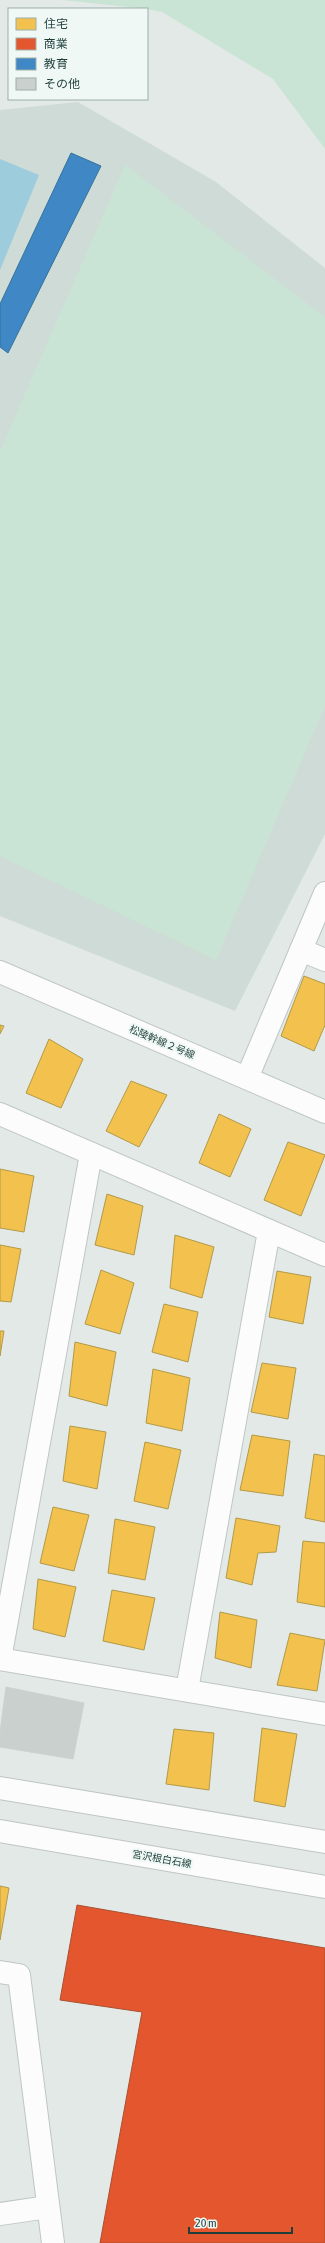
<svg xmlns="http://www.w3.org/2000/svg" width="325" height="2243" font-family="'Asap Condensed','Noto Sans JP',sans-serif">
<rect width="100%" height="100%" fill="#e2e9e7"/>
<polygon fill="#cfdbd7" points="78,102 216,182 325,268 325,834 235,1011 0,916 0,110"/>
<g fill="#c9e4d5">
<polygon points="62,0 325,0 325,149 273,79 162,12 147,9"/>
<polygon points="125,165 325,317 325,706 216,960 0,856 0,451"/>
</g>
<polygon fill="#9dccdc" points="0,159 39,175 0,270"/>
<g fill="#f2c14e" stroke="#b29a48">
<polygon points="304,976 325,984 325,1025 314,1051 281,1036"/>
<polygon points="0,1025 4,1026 0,1034"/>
<polygon points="49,1039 83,1059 61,1108 26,1093"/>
<polygon points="131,1081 167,1095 139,1147 106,1131"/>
<polygon points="219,1114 251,1129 230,1177 199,1163"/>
<polygon points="288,1142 325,1155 301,1216 264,1200"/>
<polygon points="0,1169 34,1176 24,1232 0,1228"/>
<polygon points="107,1194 143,1206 134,1255 95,1245"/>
<polygon points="175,1235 214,1247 202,1298 170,1288"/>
<polygon points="0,1245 21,1249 11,1302 0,1301"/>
<polygon points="101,1270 134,1283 120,1334 85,1324"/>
<polygon points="277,1271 311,1277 303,1324 269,1317"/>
<polygon points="164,1304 198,1312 188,1362 152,1352"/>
<polygon points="0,1331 4,1331 0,1356"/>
<polygon points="75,1342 116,1352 107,1406 69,1396"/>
<polygon points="262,1363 296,1368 288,1419 251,1412"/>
<polygon points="153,1369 190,1378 182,1431 146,1423"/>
<polygon points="70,1426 106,1432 97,1489 63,1481"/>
<polygon points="252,1435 290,1441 283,1496 240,1490"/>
<polygon points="145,1442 181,1450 168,1509 134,1501"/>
<polygon points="314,1454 325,1456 325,1522 305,1518"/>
<polygon points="53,1507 89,1515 74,1571 40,1563"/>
<polygon points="236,1518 280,1526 276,1552 258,1553 252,1585 226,1578"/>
<polygon points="115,1519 155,1527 145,1580 108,1573"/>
<polygon points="303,1541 325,1543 325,1607 297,1602"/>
<polygon points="38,1579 76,1587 65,1637 33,1629"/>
<polygon points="112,1590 155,1598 144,1650 103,1641"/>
<polygon points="220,1612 257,1620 251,1668 215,1658"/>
<polygon points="290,1633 325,1640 317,1691 277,1685"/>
<polygon points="262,1728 297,1734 285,1807 254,1801"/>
<polygon points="174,1729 214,1733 209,1790 166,1784"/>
<polygon points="0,1886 9,1888 0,1940"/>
</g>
<polygon fill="#e4572e" stroke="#a95032" points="77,1905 325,1948 325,2243 100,2243 142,2012 60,2000"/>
<polygon fill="#3f88c5" stroke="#35729b" points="71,153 101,166 8,353 0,347 0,304"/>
<polygon fill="#c9d0ce" stroke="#cbd2d0" points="6,1687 84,1703 73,1759 0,1747 0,1732"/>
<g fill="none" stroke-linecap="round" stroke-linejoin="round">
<defs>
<g id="minor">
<polyline points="301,950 325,960"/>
<polyline points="0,972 325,1112"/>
<polyline points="247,1078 325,893"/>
<polyline points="0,1114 325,1255"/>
<polyline points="0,1659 91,1154"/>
<polyline points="0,1659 325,1714"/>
<polyline points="187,1690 269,1231"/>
<polyline points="0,1788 325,1842"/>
<polyline points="0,1831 325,1887"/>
<polyline points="0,1972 19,1975 53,2243"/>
<polyline points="0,2214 48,2207"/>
</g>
</defs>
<use href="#minor" stroke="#bfc6c4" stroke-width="24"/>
<use href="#minor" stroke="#fbfcfb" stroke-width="22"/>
</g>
<g text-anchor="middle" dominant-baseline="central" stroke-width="4" stroke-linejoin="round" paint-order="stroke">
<g font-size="10" fill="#1e3e3a" stroke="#f0f8f5">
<text transform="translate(162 1042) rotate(23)">松陵幹線２号線</text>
<text transform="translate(162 1859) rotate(10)">宮沢根白石線</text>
</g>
</g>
<rect x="8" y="8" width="140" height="92" fill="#f0f8f5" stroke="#9caeaa"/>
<rect x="16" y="18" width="20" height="12" fill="#f2c14e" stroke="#9caeaa"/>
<text x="44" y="28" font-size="12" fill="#1e3e3a">住宅</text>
<rect x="16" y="38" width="20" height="12" fill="#e4572e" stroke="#9caeaa"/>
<text x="44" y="48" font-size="12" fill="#1e3e3a">商業</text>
<rect x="16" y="58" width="20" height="12" fill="#3f88c5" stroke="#9caeaa"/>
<text x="44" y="68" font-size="12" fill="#1e3e3a">教育</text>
<rect x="16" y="78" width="20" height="12" fill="#c9d0ce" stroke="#9caeaa"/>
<text x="44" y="88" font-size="12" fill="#1e3e3a">その他</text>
<path d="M189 2227v6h103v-6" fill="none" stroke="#1e3e3a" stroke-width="2"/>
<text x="195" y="2227" font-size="12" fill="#1e3e3a" stroke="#f0f8f5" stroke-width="3" paint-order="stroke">20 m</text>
</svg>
